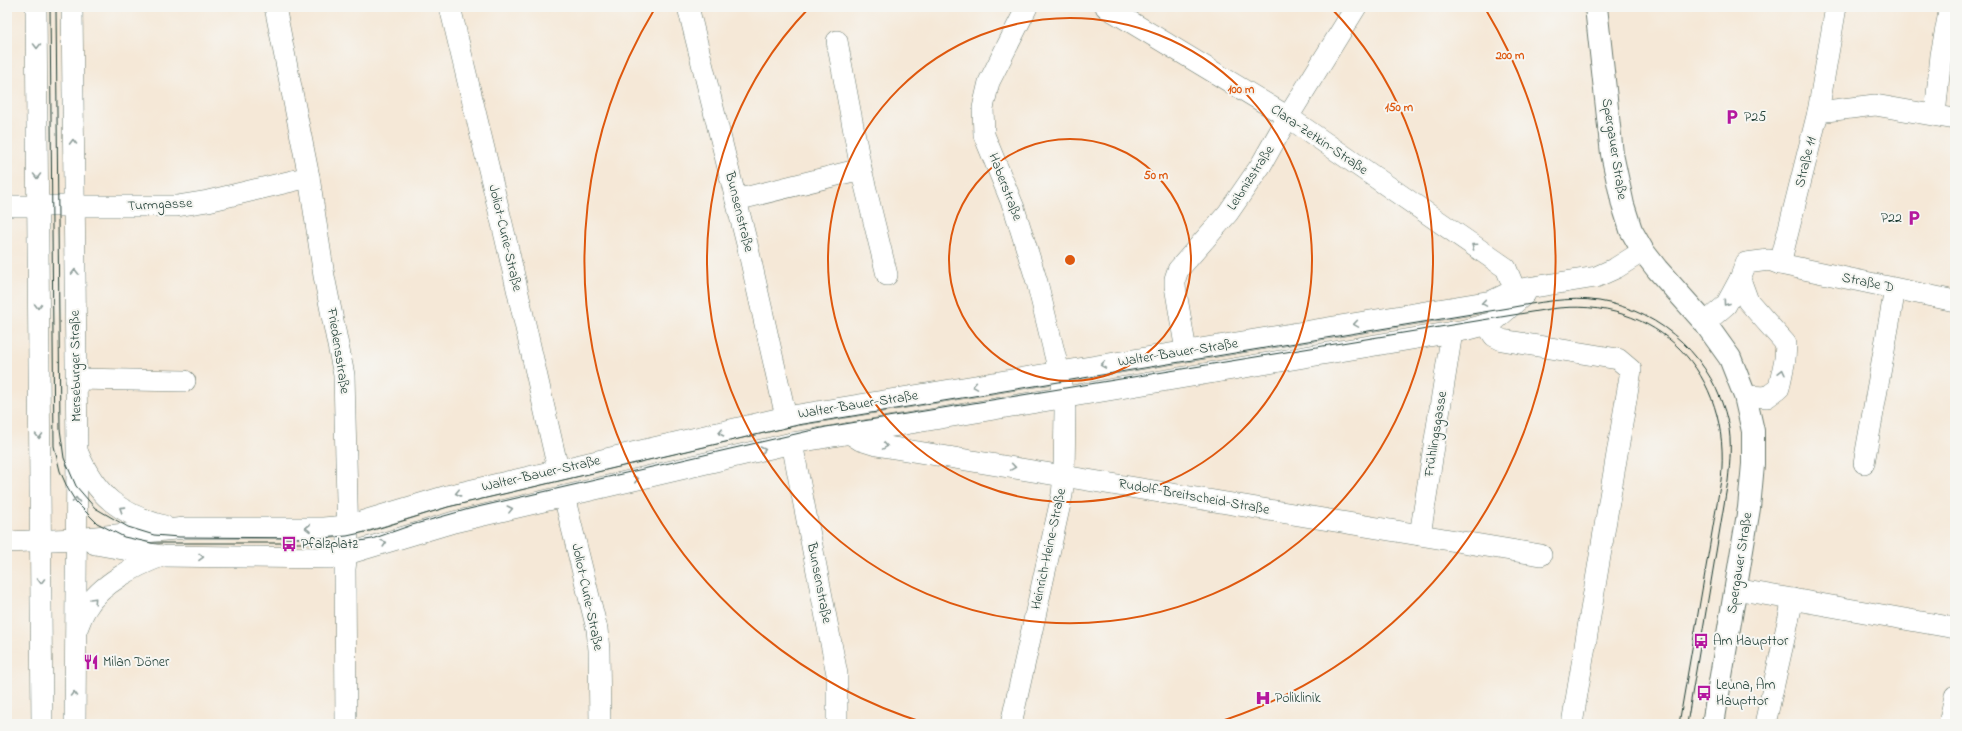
<svg xmlns="http://www.w3.org/2000/svg" width="1962" height="731" font-family="'Indie Flower',sans-serif">
<rect width="100%" height="100%" fill="#f6f6f2"/>
<filter id="ink" filterUnits="userSpaceOnUse"><feTurbulence type="fractalNoise" baseFrequency=".025" numOctaves="2"/><feDisplacementMap in="SourceGraphic" scale="8" xChannelSelector="R" yChannelSelector="G"/><feConvolveMatrix kernelMatrix="1 2 1 2 8 2 1 2 1" color-interpolation-filters="sRGB"/></filter>
<filter id="wash" filterUnits="userSpaceOnUse"><feTurbulence type="fractalNoise" baseFrequency=".012" numOctaves="4" result="noise"/><feDisplacementMap in="SourceGraphic" scale="16" xChannelSelector="R" yChannelSelector="G"/><feGaussianBlur stdDeviation="0.9" result="paint"/><feColorMatrix in="noise" values="0 0 0 0 0 0 0 0 0 0 0 0 0 0 0 0 0 1.4 0 .05"/><feComposite in="paint" operator="in"/></filter>
<g filter="url(#wash)">
<rect width="100%" height="100%" fill="#f5e8d7"/>
</g>
<g filter="url(#ink)">
<g fill="none" stroke-linecap="round" stroke-linejoin="round">
<defs>
<g id="minor">
<polyline points="36,7 42,724"/>
<polyline points="72,7 77,451 75,724"/>
<polyline points="275,7 309,177 324,276 344,375 348,543 345,569 346,724"/>
<polyline points="450,7 505,236 558,469"/>
<polyline points="688,7 747,244 786,417"/>
<polyline points="1106,7 1288,117 1506,268 1515,290"/>
<polyline points="837,41 861,169"/>
<polyline points="1818,112 1875,105 1955,119"/>
<polyline points="1935,115 1941,55 1950,7"/>
<polyline points="736,200 861,169 887,275"/>
<polyline points="7,206 177,206 208,201 309,177"/>
<polyline points="1780,264 1955,301"/>
<polyline points="1740,279 1748,301 1786,344 1785,359 1779,388 1767,397 1745,396"/>
<polyline points="1705,323 1726,305 1740,279 1746,263 1769,260 1780,264 1818,112 1836,7"/>
<polyline points="1486,324 1494,336 1502,340 1618,359 1631,370 1572,724"/>
<polyline points="1186,351 1175,286 1175,279 1178,270 1228,213 1261,165 1288,117 1356,7"/>
<polyline points="76,379 185,381"/>
<polyline points="849,433 860,440 876,445 1541,555"/>
<polyline points="792,443 837,674 837,724"/>
<path d="M78,453C96,496 120,514 164,526"/>
<polyline points="1864,463 1895,289"/>
<polyline points="564,496 597,629 599,650 600,724"/>
<polyline points="1420,535 1452,332"/>
<polyline points="7,542 76,539 185,528 323,528 347,526 447,496 786,417 1492,301 1515,290 1596,277 1616,268 1643,251"/>
<polyline points="95,544 162,556 330,558 347,554 454,522 792,443 1465,330 1492,323 1525,294"/>
<polyline points="1735,589 1955,628"/>
<path d="M77,629C80,622 82,615 86,609C100,584 137,565 162,556"/>
<polyline points="1011,724 1062,495 1064,475 1065,410 1059,372 1037,282 1014,208 984,135 983,108 989,82 1027,7"/>
<polyline points="1765,724 1793,599"/>
<polyline points="1949,724 1955,696"/>
</g>
<polyline id="major" points="1596,7 1612,154 1623,205 1631,230 1643,251 1657,269 1705,323 1730,358 1745,396 1753,431 1753,464 1749,508 1713,724"/>
</defs>
<use href="#minor" stroke="#6a796d" stroke-width="22"/>
<use href="#major" stroke="#6a796d" stroke-width="24"/>
<use href="#minor" stroke="#fff" stroke-width="21"/>
<use href="#major" stroke="#fff" stroke-width="22"/>
<g stroke="#1f3d34" stroke-width="1">
<path d="M50,7L54,446L60,471L68,489L76,502L97,523L124,537L152,543H348L372,539L412,525L469,509L826,427L1550,309C1657,294 1733,374 1721,480L1679,724"/>
<path d="M56,7L60,429L64,458L76,486L95,508L128,527L154,535L179,537L322,538L347,536L370,531L448,507L798,425L1508,308C1537,303 1569,296 1599,301C1663,311 1714,360 1728,423C1732,442 1730,462 1728,481L1687,724"/>
</g>
</g>
<defs><path id="oneway-chevron" d="M-2-3.5L2.5 0L-2 3.5" fill="none" stroke-width="1.6" stroke-linecap="round" stroke-linejoin="round"/></defs>
<g stroke="#8f9e9a">
<use href="#oneway-chevron" transform="translate(37 46) rotate(90)"/>
<use href="#oneway-chevron" transform="translate(73 142) rotate(-91)"/>
<use href="#oneway-chevron" transform="translate(37 176) rotate(90)"/>
<use href="#oneway-chevron" transform="translate(1474 246) rotate(-145)"/>
<use href="#oneway-chevron" transform="translate(75 272) rotate(-91)"/>
<use href="#oneway-chevron" transform="translate(1484 303) rotate(171)"/>
<use href="#oneway-chevron" transform="translate(1726 303) rotate(126)"/>
<use href="#oneway-chevron" transform="translate(38 306) rotate(90)"/>
<use href="#oneway-chevron" transform="translate(1356 324) rotate(171)"/>
<use href="#oneway-chevron" transform="translate(1103 365) rotate(171)"/>
<use href="#oneway-chevron" transform="translate(1782 372) rotate(-77)"/>
<use href="#oneway-chevron" transform="translate(975 386) rotate(171)"/>
<use href="#oneway-chevron" transform="translate(721 433) rotate(167)"/>
<use href="#oneway-chevron" transform="translate(39 436) rotate(89)"/>
<use href="#oneway-chevron" transform="translate(885 446) rotate(9)"/>
<use href="#oneway-chevron" transform="translate(763 450) rotate(-13)"/>
<use href="#oneway-chevron" transform="translate(1013 467) rotate(9)"/>
<use href="#oneway-chevron" transform="translate(636 479) rotate(-13)"/>
<use href="#oneway-chevron" transform="translate(458 493) rotate(167)"/>
<use href="#oneway-chevron" transform="translate(76 500) rotate(-91)"/>
<use href="#oneway-chevron" transform="translate(122 509) rotate(-147)"/>
<use href="#oneway-chevron" transform="translate(510 509) rotate(-14)"/>
<use href="#oneway-chevron" transform="translate(308 528) rotate(-180)"/>
<use href="#oneway-chevron" transform="translate(384 543) rotate(-17)"/>
<use href="#oneway-chevron" transform="translate(201 557) rotate(1)"/>
<use href="#oneway-chevron" transform="translate(41 581) rotate(90)"/>
<use href="#oneway-chevron" transform="translate(94 600) rotate(-47)"/>
<use href="#oneway-chevron" transform="translate(74 694) rotate(-90)"/>
</g>
</g>
<g fill="none" stroke="#de580e" stroke-width="2">
<circle cx="1070" cy="260" r="121"/>
<circle cx="1070" cy="260" r="242"/>
<path d="M1331 8A363 363 0 1 1 809 8"/>
<path d="M928 724A485 485 0 0 1 654 10M1486 10A485 485 0 0 1 1212 724"/>
</g>
<defs>
<symbol id="parking-bare" viewBox="-9 -9 18 18"><path d="M-3.5-5.5H1a3.5 3.5 0 0 1 0 7H-1V5.5H-3.5ZM-1-3.4V-.6H.8a1.4 1.4 0 0 0 0-2.8Z" fill="#b5179e" stroke="#f6f6f2" stroke-width="2.5" paint-order="stroke"/></symbol>
<symbol id="bus-bare" viewBox="-9 -9 18 18"><path d="M-5-6H5V4H4V6H2V4H-2V6H-4V4H-5ZM-3.5-4V0h7V-4ZM-3.5 1.2v1.5H-2V1.2ZM2 1.2v1.5H3.5V1.2Z" fill="#b5179e" stroke="#f6f6f2" stroke-width="2.5" paint-order="stroke"/></symbol>
<symbol id="restaurant-bare" viewBox="-9 -9 18 18"><path d="M-5-6h1v4h1v-4h1v4h1v-4h1v5L-1.5 .5V6h-2V.5L-5-1ZM5-6V6H3V1.5H1.5Q1.5-4 5-6Z" fill="#b5179e" stroke="#f6f6f2" stroke-width="2.5" paint-order="stroke"/></symbol>
<symbol id="hospital-bare" viewBox="-9 -9 18 18"><path d="M-5-5h3v3.5h4V-5h3V5h-3V1.5h-4V5h-3Z" fill="#b5179e" stroke="#f6f6f2" stroke-width="2.5" paint-order="stroke"/></symbol>
</defs>
<g fill-rule="evenodd">
<use href="#parking-bare" x="1721" y="106" width="22" height="22"/>
<use href="#parking-bare" x="1903" y="207" width="22" height="22"/>
<use href="#bus-bare" x="278" y="533" width="22" height="22"/>
<use href="#bus-bare" x="1690" y="630" width="22" height="22"/>
<use href="#restaurant-bare" x="80" y="651" width="22" height="22"/>
<use href="#bus-bare" x="1693" y="682" width="22" height="22"/>
<use href="#hospital-bare" x="1252" y="687" width="22" height="22"/>
</g>
<g text-anchor="middle" dominant-baseline="central" stroke-width="4" stroke-linejoin="round" paint-order="stroke">
<g font-size="14" fill="#1f3d34" stroke="#f6f6f2" text-anchor="start">
<text x="1744" y="117">P25</text>
<text x="1902" y="218" text-anchor="end">P22</text>
<text x="301" y="544">Pfalzplatz</text>
<text x="1713" y="641">Am Haupttor</text>
<text x="103" y="662">Milan Döner</text>
<text x="1716" y="685">Leuna, Am<tspan x="1716" dy="16">Haupttor</tspan></text>
<text x="1275" y="698">Poliklinik</text>
</g>
<g font-size="14" fill="#1f3d34" stroke="#f6f6f2">
<text transform="translate(1319 140) rotate(34)">Clara-Zetkin-Straße</text>
<text transform="translate(1614 149) rotate(81)">Spergauer Straße</text>
<text transform="translate(1806 162) rotate(-76)">Straße 11</text>
<text transform="translate(1251 178) rotate(-57)">Leibnizstraße</text>
<text transform="translate(1005 187) rotate(69)">Haberstraße</text>
<text transform="translate(160 205) rotate(-3)">Turmgasse</text>
<text transform="translate(739 212) rotate(76)">Bunsenstraße</text>
<text transform="translate(505 238) rotate(77)">Joliot-Curie-Straße</text>
<text transform="translate(1868 283) rotate(12)">Straße D</text>
<text transform="translate(338 351) rotate(81)">Friedensstraße</text>
<text transform="translate(1178 353) rotate(-9)">Walter-Bauer-Straße</text>
<text transform="translate(76 366) rotate(-91)">Merseburger Straße</text>
<text transform="translate(858 405) rotate(-9)">Walter-Bauer-Straße</text>
<text transform="translate(1436 434) rotate(-81)">Frühlingsgasse</text>
<text transform="translate(541 474) rotate(-13)">Walter-Bauer-Straße</text>
<text transform="translate(1194 497) rotate(10)">Rudolf-Breitscheid-Straße</text>
<text transform="translate(1049 549) rotate(-78)">Heinrich-Heine-Straße</text>
<text transform="translate(1740 563) rotate(-81)">Spergauer Straße</text>
<text transform="translate(819 583) rotate(79)">Bunsenstraße</text>
<text transform="translate(587 597) rotate(78)">Joliot-Curie-Straße</text>
</g>
</g>
<circle cx="1070" cy="260" r="6" fill="#de580e" stroke="#f6f6f2" stroke-width="2"/>
<g font-size="12" text-anchor="middle" font-weight="bold" fill="#de580e" stroke="#f6f6f2" stroke-width="4" stroke-linejoin="round" paint-order="stroke">
<text x="1510" y="59">200 m</text>
<text x="1241" y="93">100 m</text>
<text x="1399" y="111">150 m</text>
<text x="1156" y="179">50 m</text>
</g>
<rect width="1962" height="731" fill="none" stroke="#f6f6f2" stroke-width="24"/>
</svg>
